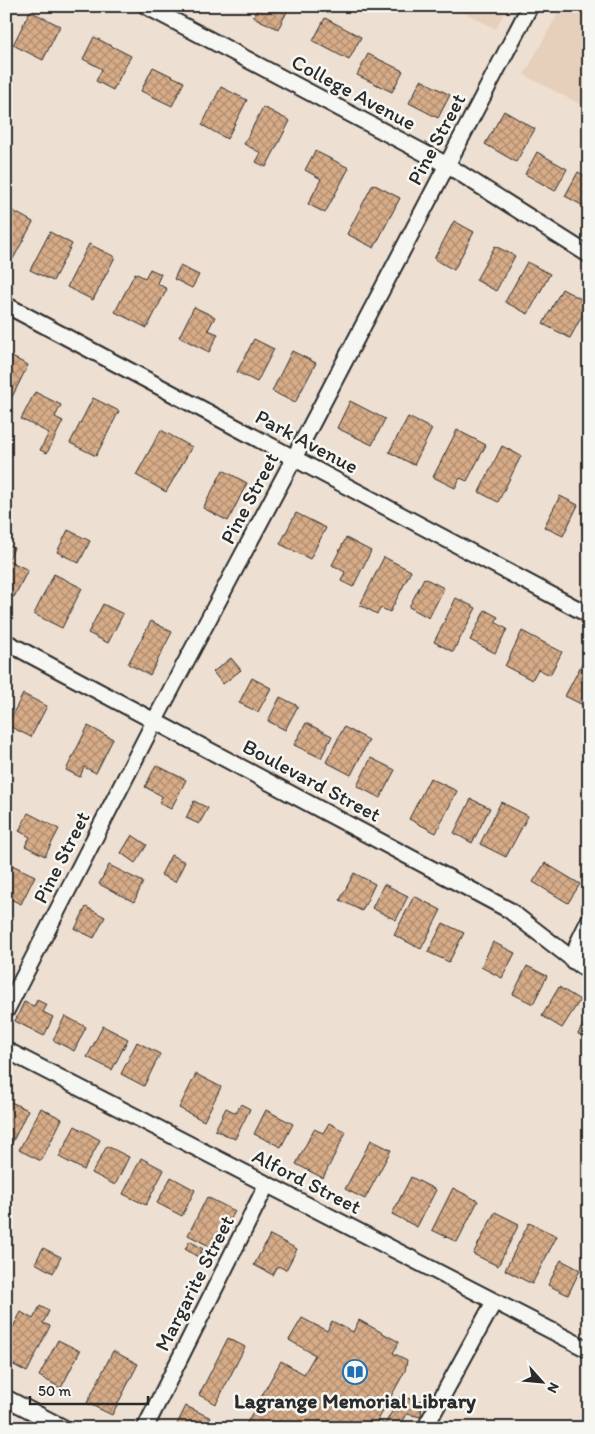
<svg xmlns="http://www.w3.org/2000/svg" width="595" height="1434" font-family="Itim,sans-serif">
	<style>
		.built { fill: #e6d0bc }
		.building { fill: url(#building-cross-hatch); stroke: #2b2b2b }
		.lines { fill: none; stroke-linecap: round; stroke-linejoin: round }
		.street-casing { stroke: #2b2b2b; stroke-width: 19 }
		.street { stroke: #f6f6f2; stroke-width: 15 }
		.labels { text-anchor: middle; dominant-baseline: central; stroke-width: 5; stroke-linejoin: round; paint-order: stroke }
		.street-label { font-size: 21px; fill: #2b2b2b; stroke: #f6f6f2 }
		.poi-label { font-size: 21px; font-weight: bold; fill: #2b2b2b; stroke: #f6f6f2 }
	</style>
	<defs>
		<pattern id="building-cross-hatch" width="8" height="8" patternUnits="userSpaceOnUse" patternTransform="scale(1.25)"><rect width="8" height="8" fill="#d7ac88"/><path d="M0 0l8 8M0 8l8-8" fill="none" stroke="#af8c6f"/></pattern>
	</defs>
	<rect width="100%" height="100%" fill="#ede0d2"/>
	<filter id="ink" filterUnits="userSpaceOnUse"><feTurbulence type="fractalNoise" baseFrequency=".02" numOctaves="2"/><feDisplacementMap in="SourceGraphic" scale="10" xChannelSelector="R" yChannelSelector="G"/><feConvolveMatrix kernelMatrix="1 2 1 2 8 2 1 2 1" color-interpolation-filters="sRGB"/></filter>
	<g filter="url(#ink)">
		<!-- built -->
		<path class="built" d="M 452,6 L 508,6 L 496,29 Z
			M 562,6 L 589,6 L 589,109 L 524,75 Z"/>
		<!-- building -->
		<path class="building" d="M 259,6 L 290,6 L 278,29 L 253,17 Z
			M 30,11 L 60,26 L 43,60 L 13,45 Z
			M 325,18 L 361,37 L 349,60 L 313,41 Z
			M 94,37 L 131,56 L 113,90 L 96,81 L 102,69 L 83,59 Z
			M 368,54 L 403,71 L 392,92 L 357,75 Z
			M 153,67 L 184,82 L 172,106 L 141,91 Z
			M 421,80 L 450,95 L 438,118 L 409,103 Z
			M 221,87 L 247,100 L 227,139 L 202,125 Z
			M 263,107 L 290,121 L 266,167 L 256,162 L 261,153 L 244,144 Z
			M 504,111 L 535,129 L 516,162 L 485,144 Z
			M 315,151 L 349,168 L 325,213 L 308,204 L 321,179 L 305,170 Z
			M 537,152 L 567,169 L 555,191 L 525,174 Z
			M 578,172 L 589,178 L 589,209 L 565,196 Z
			M 373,184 L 400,198 L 374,248 L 347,234 Z
			M 6,207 L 33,222 L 13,259 L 6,255 Z
			M 454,221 L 474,232 L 454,270 L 434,259 Z
			M 50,232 L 72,244 L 53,281 L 30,270 Z
			M 89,244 L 115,257 L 93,300 L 67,287 Z
			M 495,246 L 515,256 L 496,291 L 476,280 Z
			M 527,262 L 550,274 L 528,314 L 505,302 Z
			M 180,266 L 199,275 L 192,288 L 174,279 Z
			M 150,269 L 161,274 L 157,283 L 167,289 L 147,328 L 115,312 L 135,273 L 145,278 Z
			M 562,289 L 589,303 L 570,338 L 543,324 Z
			M 194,307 L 215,317 L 208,330 L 218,334 L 209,352 L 179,337 Z
			M 254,339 L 274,349 L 257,382 L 237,372 Z
			M 292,351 L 316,363 L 295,403 L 272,391 Z
			M 6,354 L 28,365 L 11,399 L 6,397 Z
			M 35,392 L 61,405 L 55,417 L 63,421 L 47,453 L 40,450 L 49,433 L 21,419 Z
			M 93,398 L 119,411 L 96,456 L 70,443 Z
			M 350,401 L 385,419 L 372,445 L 337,428 Z
			M 408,417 L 432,429 L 414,465 L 389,452 Z
			M 161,430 L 192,447 L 166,492 L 136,475 Z
			M 457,430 L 486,445 L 467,481 L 460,478 L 455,488 L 433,477 Z
			M 502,446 L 521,456 L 498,502 L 479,492 Z
			M 223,470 L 247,483 L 228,521 L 203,508 Z
			M 560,496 L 578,505 L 563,536 L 544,527 Z
			M 296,513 L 326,528 L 310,559 L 280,544 Z
			M 68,530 L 90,541 L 79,563 L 57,552 Z
			M 346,538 L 371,551 L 353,587 L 341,581 L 345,572 L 332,565 Z
			M 6,544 L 14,548 L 8,560 L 28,570 L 14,597 L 6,593 Z
			M 384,557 L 411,571 L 390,612 L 381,608 L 377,614 L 360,605 Z
			M 54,574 L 82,588 L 62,628 L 34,614 Z
			M 424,578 L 444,588 L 429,618 L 409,607 Z
			M 456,598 L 476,608 L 453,652 L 434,642 Z
			M 103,604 L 123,614 L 108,643 L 88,633 Z
			M 485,610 L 498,617 L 495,622 L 507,629 L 495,653 L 470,640 Z
			M 151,621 L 172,632 L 150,675 L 128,664 Z
			M 522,631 L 562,652 L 550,675 L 538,669 L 532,680 L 505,666 Z
			M 231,658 L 241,670 L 223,684 L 213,672 Z
			M 585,658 L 589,660 L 589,708 L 565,696 Z
			M 252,678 L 271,688 L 258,712 L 239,703 Z
			M 23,694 L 47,706 L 31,737 L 7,725 Z
			M 280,697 L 298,706 L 285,730 L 268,721 Z
			M 306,723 L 332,736 L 321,758 L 294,745 Z
			M 88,726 L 113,739 L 96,773 L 84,767 L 80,777 L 66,770 Z
			M 344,727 L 369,740 L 351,775 L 326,762 Z
			M 371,758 L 395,770 L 380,798 L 357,786 Z
			M 156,765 L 186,780 L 171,809 L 159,803 L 162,796 L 145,787 Z
			M 430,778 L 457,791 L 436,833 L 409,819 Z
			M 471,799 L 490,808 L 472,843 L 454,833 Z
			M 194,801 L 208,808 L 199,824 L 186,818 Z
			M 501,802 L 528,816 L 506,857 L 480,844 Z
			M 28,813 L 59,829 L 45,856 L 25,846 L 30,837 L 19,831 Z
			M 132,835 L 147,845 L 135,863 L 121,853 Z
			M 171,855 L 185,862 L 175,882 L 161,875 Z
			M 545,863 L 580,884 L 568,903 L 533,882 Z
			M 12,865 L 35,876 L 21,904 L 6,897 L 6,877 Z
			M 109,865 L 143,882 L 134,902 L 99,884 Z
			M 354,873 L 375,884 L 362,911 L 340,900 Z
			M 384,884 L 408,896 L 396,920 L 372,908 Z
			M 414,896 L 441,910 L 421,949 L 394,935 Z
			M 86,907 L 105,917 L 94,938 L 75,929 Z
			M 443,923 L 464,933 L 449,962 L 428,952 Z
			M 493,942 L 515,953 L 502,978 L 481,967 Z
			M 527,966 L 547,976 L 533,1004 L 513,994 Z
			M 559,987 L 580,1000 L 562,1028 L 542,1016 Z
			M 37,1000 L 47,1005 L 43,1012 L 53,1017 L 44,1036 L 15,1021 L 24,1002 L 34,1006 Z
			M 589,1013 L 589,1040 L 578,1034 Z
			M 65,1016 L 86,1027 L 74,1051 L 53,1040 Z
			M 103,1026 L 128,1039 L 112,1070 L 87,1057 Z
			M 137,1042 L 160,1054 L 144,1086 L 121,1074 Z
			M 196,1074 L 221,1087 L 204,1121 L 179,1108 Z
			M 11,1102 L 28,1110 L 11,1145 L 6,1142 L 6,1111 Z
			M 241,1104 L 250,1109 L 235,1139 L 215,1130 L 226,1108 L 236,1113 Z
			M 41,1108 L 62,1119 L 41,1161 L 19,1150 Z
			M 266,1110 L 293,1124 L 281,1147 L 254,1134 Z
			M 329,1123 L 346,1132 L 323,1178 L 296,1164 L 314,1129 L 323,1133 Z
			M 75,1126 L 100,1140 L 84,1170 L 59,1157 Z
			M 371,1140 L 391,1150 L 365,1199 L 345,1189 Z
			M 107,1146 L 129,1157 L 115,1185 L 92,1173 Z
			M 141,1158 L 164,1170 L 146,1205 L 123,1194 Z
			M 171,1177 L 195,1190 L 182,1216 L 157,1203 Z
			M 411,1177 L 436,1190 L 417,1227 L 392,1214 Z
			M 453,1188 L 478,1201 L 457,1242 L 432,1230 Z
			M 207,1197 L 235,1211 L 215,1249 L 188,1235 Z
			M 495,1212 L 519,1224 L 498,1266 L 473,1254 Z
			M 529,1223 L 557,1236 L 532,1284 L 505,1270 Z
			M 270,1235 L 297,1249 L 286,1270 L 278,1266 L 273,1275 L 254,1265 Z
			M 190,1241 L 203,1249 L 198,1257 L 185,1249 Z
			M 43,1248 L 61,1257 L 53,1273 L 35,1263 Z
			M 561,1260 L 580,1270 L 568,1295 L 548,1285 Z
			M 589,1290 L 589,1306 L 582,1303 Z
			M 40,1306 L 49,1311 L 43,1323 L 50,1326 L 27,1372 L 6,1361 L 6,1340 L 21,1312 L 33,1319 Z
			M 302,1318 L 327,1331 L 332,1321 L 353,1332 L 359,1320 L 399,1342 L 393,1353 L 407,1360 L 405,1371 L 378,1420 L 385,1424 L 400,1397 L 422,1401 L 421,1417 L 407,1414 L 399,1428 L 244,1428 L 281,1361 L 304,1374 L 315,1355 L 289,1340 Z
			M 228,1338 L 245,1347 L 216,1404 L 199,1395 Z
			M 58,1340 L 80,1351 L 61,1388 L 39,1376 Z
			M 113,1351 L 138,1364 L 112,1415 L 87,1403 Z
			M 186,1406 L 211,1418 L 206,1428 L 175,1428 Z"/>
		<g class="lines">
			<defs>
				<path id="street" d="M 146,6 L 447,165 L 589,255
					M 6,305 L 589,615
					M 6,642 L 509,910 L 589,972
					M 573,961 L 578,943 L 589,920
					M 6,1011 L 155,720 L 294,458 L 530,6
					M 6,1050 L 589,1350
					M 6,1398 L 64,1428
					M 145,1428 L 267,1184
					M 425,1428 L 494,1302"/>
			</defs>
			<!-- street casing -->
			<use href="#street" class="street-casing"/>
			<!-- street -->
			<use href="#street" class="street"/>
		</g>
	</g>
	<!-- icons -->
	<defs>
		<symbol id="library-ring" viewBox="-11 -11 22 22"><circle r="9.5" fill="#f6f6f2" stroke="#1f6fb2" stroke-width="1.5"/><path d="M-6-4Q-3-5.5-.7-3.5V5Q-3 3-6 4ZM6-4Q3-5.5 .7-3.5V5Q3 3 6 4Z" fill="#1f6fb2"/></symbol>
	</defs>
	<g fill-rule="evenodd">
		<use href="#library-ring" x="341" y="1358" width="28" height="28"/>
	</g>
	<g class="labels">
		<!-- street labels -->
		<g class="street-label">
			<text transform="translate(354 92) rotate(28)">College Avenue</text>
			<text transform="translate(436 139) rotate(-62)">Pine Street</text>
			<text transform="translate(307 441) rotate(28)">Park Avenue</text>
			<text transform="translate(249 498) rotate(-62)">Pine Street</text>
			<text transform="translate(312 780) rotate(28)">Boulevard Street</text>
			<text transform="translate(61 857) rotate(-63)">Pine Street</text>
			<text transform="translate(307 1181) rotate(27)">Alford Street</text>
			<text transform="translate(194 1283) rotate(-63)">Margarite Street</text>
		</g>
		<!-- poi labels -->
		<g class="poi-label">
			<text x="355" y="1400">Lagrange Memorial Library</text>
		</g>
	</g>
	<!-- margin -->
	<rect width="595" height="1434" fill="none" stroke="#f6f6f2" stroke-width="25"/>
	<rect x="12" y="12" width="570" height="1409" fill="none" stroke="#2b2b2b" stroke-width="2" filter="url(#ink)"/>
	<!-- north arrow -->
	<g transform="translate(542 1382) rotate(117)" stroke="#f6f6f2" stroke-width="4" paint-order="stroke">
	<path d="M0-4L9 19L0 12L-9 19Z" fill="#2b2b2b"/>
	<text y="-8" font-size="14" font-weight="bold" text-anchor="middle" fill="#2b2b2b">N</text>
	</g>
	<!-- scale -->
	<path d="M30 1396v8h118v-8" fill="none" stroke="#2b2b2b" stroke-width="2.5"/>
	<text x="38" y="1396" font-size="15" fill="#2b2b2b" stroke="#f6f6f2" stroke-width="4" paint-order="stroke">50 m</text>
</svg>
